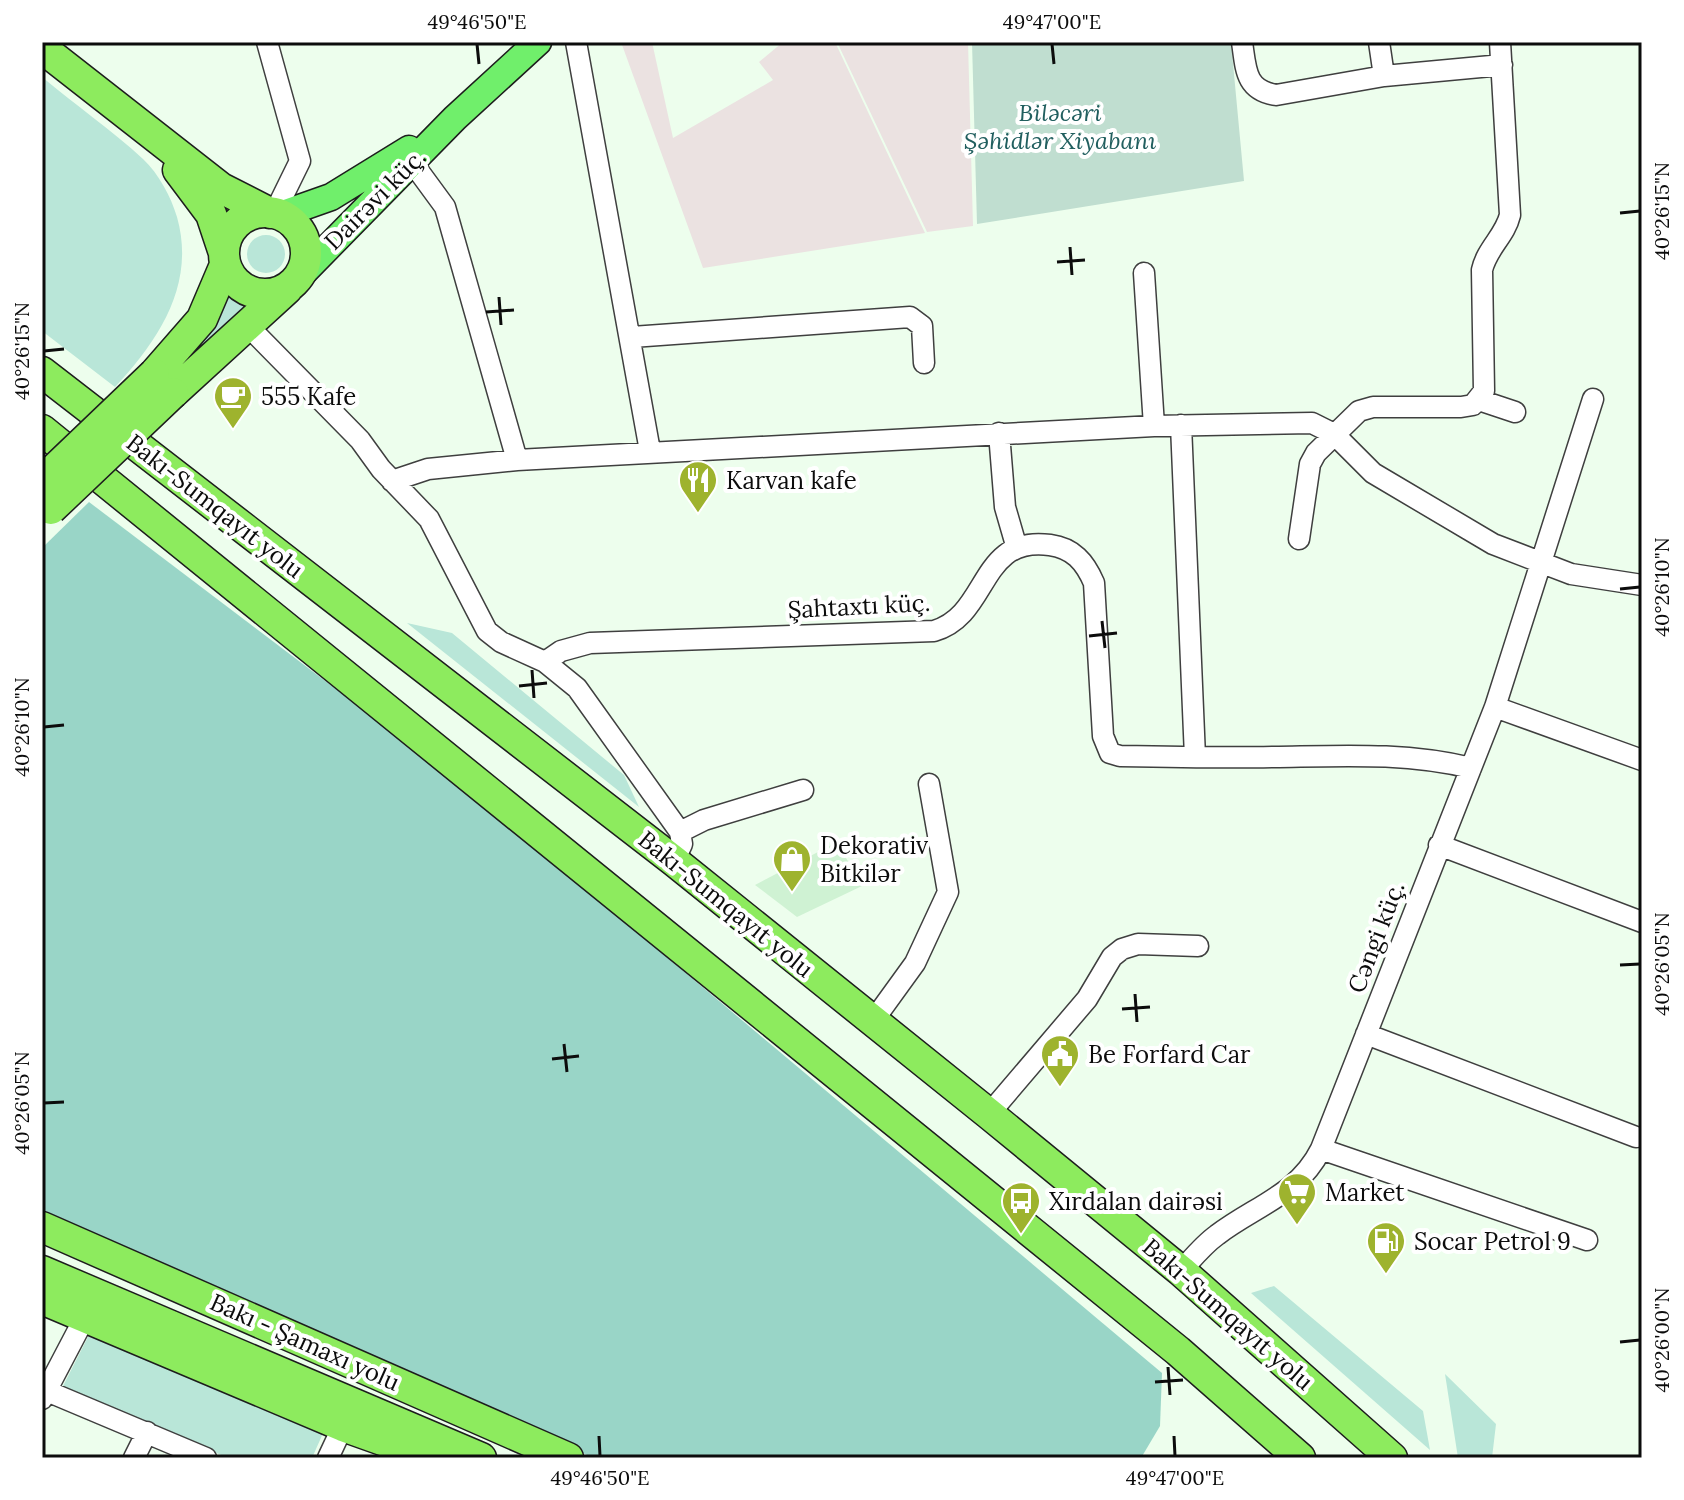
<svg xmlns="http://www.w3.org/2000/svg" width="1684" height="1500" font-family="Lora,serif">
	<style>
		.industrial { fill: #ebe2e1 }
		.farmland { fill: #cff2d3 }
		.green { fill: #b9e6d8 }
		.forest { fill: #99d5c7 }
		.cemetery { fill: #c0ded0 }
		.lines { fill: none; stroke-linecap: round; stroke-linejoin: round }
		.minor-casing { stroke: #3f3f3f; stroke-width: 23 }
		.major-casing { stroke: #1d1d1d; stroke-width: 29 }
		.highway-casing { stroke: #1d1d1d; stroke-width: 33 }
		.minor { stroke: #fff; stroke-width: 20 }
		.major { stroke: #70ef6b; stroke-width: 26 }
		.highway { stroke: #8deb5e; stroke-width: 30 }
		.highway-bridge-casing { stroke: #1d1d1d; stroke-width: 33; stroke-linecap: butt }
		.highway-bridge { stroke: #8deb5e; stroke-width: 30 }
		.ticks { fill: none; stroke: #0c0c0c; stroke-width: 3 }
		.labels { text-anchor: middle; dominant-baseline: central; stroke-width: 8; stroke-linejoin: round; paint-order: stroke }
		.park-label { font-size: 24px; font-style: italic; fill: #215f5f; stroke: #fff }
		.street-label { font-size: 24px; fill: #0c0c0c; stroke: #fff }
		.poi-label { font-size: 24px; fill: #0c0c0c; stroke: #fff; text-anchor: start }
		.neatline { fill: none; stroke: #0c0c0c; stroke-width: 3 }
		.ticks-label { font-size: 20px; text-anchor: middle; fill: #0c0c0c }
	</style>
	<rect width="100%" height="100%" fill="#edfeed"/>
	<!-- industrial -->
	<path class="industrial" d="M 621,42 L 652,42 L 673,138 L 773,80 L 759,62 L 783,42 L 835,42 L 925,233 L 703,268 Z
		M 837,42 L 968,42 L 973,226 L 927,232 Z"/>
	<!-- farmland -->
	<path class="farmland" d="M 837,842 L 862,886 L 797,917 L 755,885 Z"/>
	<!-- green -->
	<path class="green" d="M 42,77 C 75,105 112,130 143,159 C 159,174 171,197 177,217 C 196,284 159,340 115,387 L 42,331 Z
		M247 254a19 19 0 1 1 38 0a19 19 0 1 1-38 0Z
		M 227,283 L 247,304 L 185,362 L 204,337 Z
		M 407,623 L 452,633 L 624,775 L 639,807 Z
		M 1274,1286 L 1423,1411 L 1430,1450 L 1251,1293 Z
		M 89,1335 L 324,1431 L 312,1458 L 228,1458 L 63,1386 Z
		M 1445,1374 L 1496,1424 L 1492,1458 L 1458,1458 Z"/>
	<!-- forest -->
	<path class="forest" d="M 89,502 L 456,780 L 1162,1373 L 1160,1426 L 1141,1458 L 594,1458 L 42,1216 L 42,548 Z"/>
	<!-- cemetery -->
	<path class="cemetery" d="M 972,42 L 1231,42 L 1244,181 L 977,224 Z"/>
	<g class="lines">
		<defs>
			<path id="minor" d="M 267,42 L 300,161 L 274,214
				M 576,42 L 650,451
				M 1242,42 C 1246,69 1245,90 1276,95 L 1384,76 L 1502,65
				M 1379,42 L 1384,76
				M 412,162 L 445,207 L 517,460 L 1154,426 L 1312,423 L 1334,434 L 1373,473 L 1493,544 L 1571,574 L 1642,585
				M 1144,273 L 1154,426
				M 247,325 L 360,440 L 381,469 L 429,519 L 487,631 L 501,642 L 545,662 L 561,651 L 590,643 L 934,631 C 990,615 978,535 1050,545 C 1073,548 1085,562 1094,583 L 1103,736 L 1110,753 L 1120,756 C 1171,757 1223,758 1274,757 C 1341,756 1405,752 1471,768
				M 632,337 L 910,317 L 922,326 L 924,363
				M 1479,400 L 1515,412
				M 1181,425 L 1195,757
				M 999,433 L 1005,507 L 1016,545
				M 392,481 L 428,469 L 517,460
				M 1299,539 L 1310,464 L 1316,453 L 1359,411 L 1373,407 L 1461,407 L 1473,405 L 1484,391 L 1482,270 C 1487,248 1505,236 1510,215 L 1500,42
				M 545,662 L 577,688 L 680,832 L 682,844 L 674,861
				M 1495,707 L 1642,760
				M 680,832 L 704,820 L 803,790
				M 1439,845 L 1642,922
				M 873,1021 L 915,963 L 948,892 L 929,784
				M 1366,1034 L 1636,1137
				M 989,1114 L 1087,999 L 1112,957 L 1122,949 L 1138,944 L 1198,946
				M 1321,1149 L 1587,1240
				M 1181,1271 C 1192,1259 1203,1245 1217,1235 C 1255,1206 1298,1195 1321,1149 L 1495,707 L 1593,399
				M 42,1389 L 206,1458
				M 42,1399 L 85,1317
				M 134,1458 L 147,1432
				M 328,1458 L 343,1426"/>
			<path id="major" d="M 280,215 L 331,197 L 409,149
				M 296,280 L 455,118 L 538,42"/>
			<path id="highway" d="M 42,48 L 221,188 L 270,213
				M 178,170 L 211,214 L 223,250
				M224 253a41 41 0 1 1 82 0a41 41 0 1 1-82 0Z
				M 42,372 L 674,861 L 989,1114 L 1181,1271 L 1392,1458
				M 154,374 L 202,319 L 225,265
				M 173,393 L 287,289
				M 42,430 L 1178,1351 L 1300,1458
				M 42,1227 L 568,1458
				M 42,1271 L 481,1458
				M 42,1299 L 343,1426 L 433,1458"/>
		</defs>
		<!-- minor casing -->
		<use href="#minor" class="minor-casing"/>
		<!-- major casing -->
		<use href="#major" class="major-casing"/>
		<!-- highway casing -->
		<use href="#highway" class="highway-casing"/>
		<!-- minor -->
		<use href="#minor" class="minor"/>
		<!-- major -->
		<use href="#major" class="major"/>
		<!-- highway -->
		<use href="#highway" class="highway"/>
		<defs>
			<path id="highway-bridge" d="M 42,481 L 154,374
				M 51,509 L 173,393"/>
		</defs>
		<!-- highway-bridge casing -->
		<use href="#highway-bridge" class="highway-bridge-casing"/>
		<!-- highway-bridge -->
		<use href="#highway-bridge" class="highway-bridge"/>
	</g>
	<!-- ticks -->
	<path class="ticks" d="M 477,44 L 479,64M 1052,44 L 1054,64M 1620,213 L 1640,211M 1070,247 L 1072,275M 1057,262 L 1085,260M 499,297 L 501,325M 486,312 L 514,310M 44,351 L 64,349M 1620,589 L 1640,587M 1102,621 L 1105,648M 1089,636 L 1117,633M 532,670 L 534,698M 519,686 L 547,683M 44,727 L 64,725M 1620,965 L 1640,964M 1135,994 L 1137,1022M 1122,1009 L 1150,1007M 564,1044 L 567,1072M 552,1059 L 579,1056M 44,1103 L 64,1102M 1620,1342 L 1640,1340M 1168,1367 L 1170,1395M 1155,1382 L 1183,1380M 599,1436 L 600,1456M 1174,1436 L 1175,1456"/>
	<!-- icons -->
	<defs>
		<symbol id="cafe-pin" viewBox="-11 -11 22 30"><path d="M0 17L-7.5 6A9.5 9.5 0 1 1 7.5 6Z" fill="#9eb32e" stroke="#fff"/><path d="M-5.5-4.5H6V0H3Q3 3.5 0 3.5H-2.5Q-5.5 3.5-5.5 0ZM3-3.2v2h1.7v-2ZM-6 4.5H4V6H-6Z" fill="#fff"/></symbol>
		<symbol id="restaurant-pin" viewBox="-11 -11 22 30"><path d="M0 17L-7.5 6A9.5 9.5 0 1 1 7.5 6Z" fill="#9eb32e" stroke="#fff"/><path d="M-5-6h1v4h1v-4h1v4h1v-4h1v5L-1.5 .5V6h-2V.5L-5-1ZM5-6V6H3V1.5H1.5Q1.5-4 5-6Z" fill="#fff"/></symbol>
		<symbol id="shop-pin" viewBox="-11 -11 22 30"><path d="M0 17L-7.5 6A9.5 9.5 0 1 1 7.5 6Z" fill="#9eb32e" stroke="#fff"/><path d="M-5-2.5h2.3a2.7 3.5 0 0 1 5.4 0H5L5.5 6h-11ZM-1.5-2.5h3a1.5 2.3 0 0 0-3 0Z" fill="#fff"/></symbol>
		<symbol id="civic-pin" viewBox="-11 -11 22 30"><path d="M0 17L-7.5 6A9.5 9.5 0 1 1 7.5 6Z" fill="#9eb32e" stroke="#fff"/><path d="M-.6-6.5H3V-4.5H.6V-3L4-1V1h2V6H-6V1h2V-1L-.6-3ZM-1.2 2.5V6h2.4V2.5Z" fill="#fff"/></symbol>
		<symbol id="supermarket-pin" viewBox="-11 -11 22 30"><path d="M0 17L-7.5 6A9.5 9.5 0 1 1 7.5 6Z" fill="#9eb32e" stroke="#fff"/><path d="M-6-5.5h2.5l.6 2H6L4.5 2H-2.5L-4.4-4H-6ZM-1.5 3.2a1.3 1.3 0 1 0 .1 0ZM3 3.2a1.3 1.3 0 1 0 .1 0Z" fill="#fff"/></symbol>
		<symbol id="bus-pin" viewBox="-11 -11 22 30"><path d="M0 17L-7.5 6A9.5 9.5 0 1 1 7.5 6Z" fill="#9eb32e" stroke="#fff"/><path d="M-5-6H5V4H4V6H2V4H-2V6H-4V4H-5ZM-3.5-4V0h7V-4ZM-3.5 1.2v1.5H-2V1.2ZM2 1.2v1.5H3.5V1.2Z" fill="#fff"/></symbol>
		<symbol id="fuel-pin" viewBox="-11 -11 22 30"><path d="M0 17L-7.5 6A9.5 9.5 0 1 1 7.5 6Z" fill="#9eb32e" stroke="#fff"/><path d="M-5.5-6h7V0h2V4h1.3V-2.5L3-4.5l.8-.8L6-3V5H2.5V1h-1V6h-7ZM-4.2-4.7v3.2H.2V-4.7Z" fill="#fff"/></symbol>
	</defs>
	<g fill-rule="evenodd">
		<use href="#cafe-pin" x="211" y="374" width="44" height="60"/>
		<use href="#restaurant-pin" x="676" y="458" width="44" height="60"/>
		<use href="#shop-pin" x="770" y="837" width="44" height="60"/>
		<use href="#civic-pin" x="1038" y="1032" width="44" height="60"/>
		<use href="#supermarket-pin" x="1275" y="1170" width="44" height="60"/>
		<use href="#bus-pin" x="999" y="1179" width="44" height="60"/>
		<use href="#fuel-pin" x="1364" y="1219" width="44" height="60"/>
	</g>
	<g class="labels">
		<!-- park labels -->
		<g class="park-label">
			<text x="1060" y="112">Biləcəri<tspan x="1060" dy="28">Şəhidlər Xiyabanı</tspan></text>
		</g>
		<!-- street labels -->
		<g class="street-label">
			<text transform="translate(375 199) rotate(-45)">Dairəvi küç.</text>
			<text transform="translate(215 506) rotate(38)">Bakı-Sumqayıt yolu</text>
			<text transform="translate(859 606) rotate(-3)">Şahtaxtı küç.</text>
			<text transform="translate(726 904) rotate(39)">Bakı-Sumqayıt yolu</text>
			<text transform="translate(1376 937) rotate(-69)">Cəngi küç.</text>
			<text transform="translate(1228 1314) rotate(41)">Bakı-Sumqayıt yolu</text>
			<text transform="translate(305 1342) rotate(24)">Bakı - Şamaxı yolu</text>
		</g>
		<!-- poi labels -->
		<g class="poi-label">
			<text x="261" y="396">555 Kafe</text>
			<text x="726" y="480">Karvan kafe</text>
			<text x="820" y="845">Dekorativ<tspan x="820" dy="28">Bitkilər</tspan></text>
			<text x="1088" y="1054">Be Forfard Car</text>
			<text x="1325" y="1192">Market</text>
			<text x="1049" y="1201">Xırdalan dairəsi</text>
			<text x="1414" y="1241">Socar Petrol 9</text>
		</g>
	</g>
	<!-- border -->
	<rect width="1684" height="1500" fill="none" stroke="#ffffff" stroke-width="88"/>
	<rect x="44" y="44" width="1596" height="1412" class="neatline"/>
	<g class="ticks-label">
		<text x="477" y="29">49°46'50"E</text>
		<text x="1052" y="29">49°47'00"E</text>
		<text transform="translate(1662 211) rotate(-90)" y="7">40°26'15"N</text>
		<text transform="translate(22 351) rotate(-90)" y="7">40°26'15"N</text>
		<text transform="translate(1662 587) rotate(-90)" y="7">40°26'10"N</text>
		<text transform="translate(22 727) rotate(-90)" y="7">40°26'10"N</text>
		<text transform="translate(1662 964) rotate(-90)" y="7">40°26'05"N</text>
		<text transform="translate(22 1103) rotate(-90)" y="7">40°26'05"N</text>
		<text transform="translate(1662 1340) rotate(-90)" y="7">40°26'00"N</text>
		<text x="600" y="1485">49°46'50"E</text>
		<text x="1175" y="1485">49°47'00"E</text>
	</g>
</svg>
